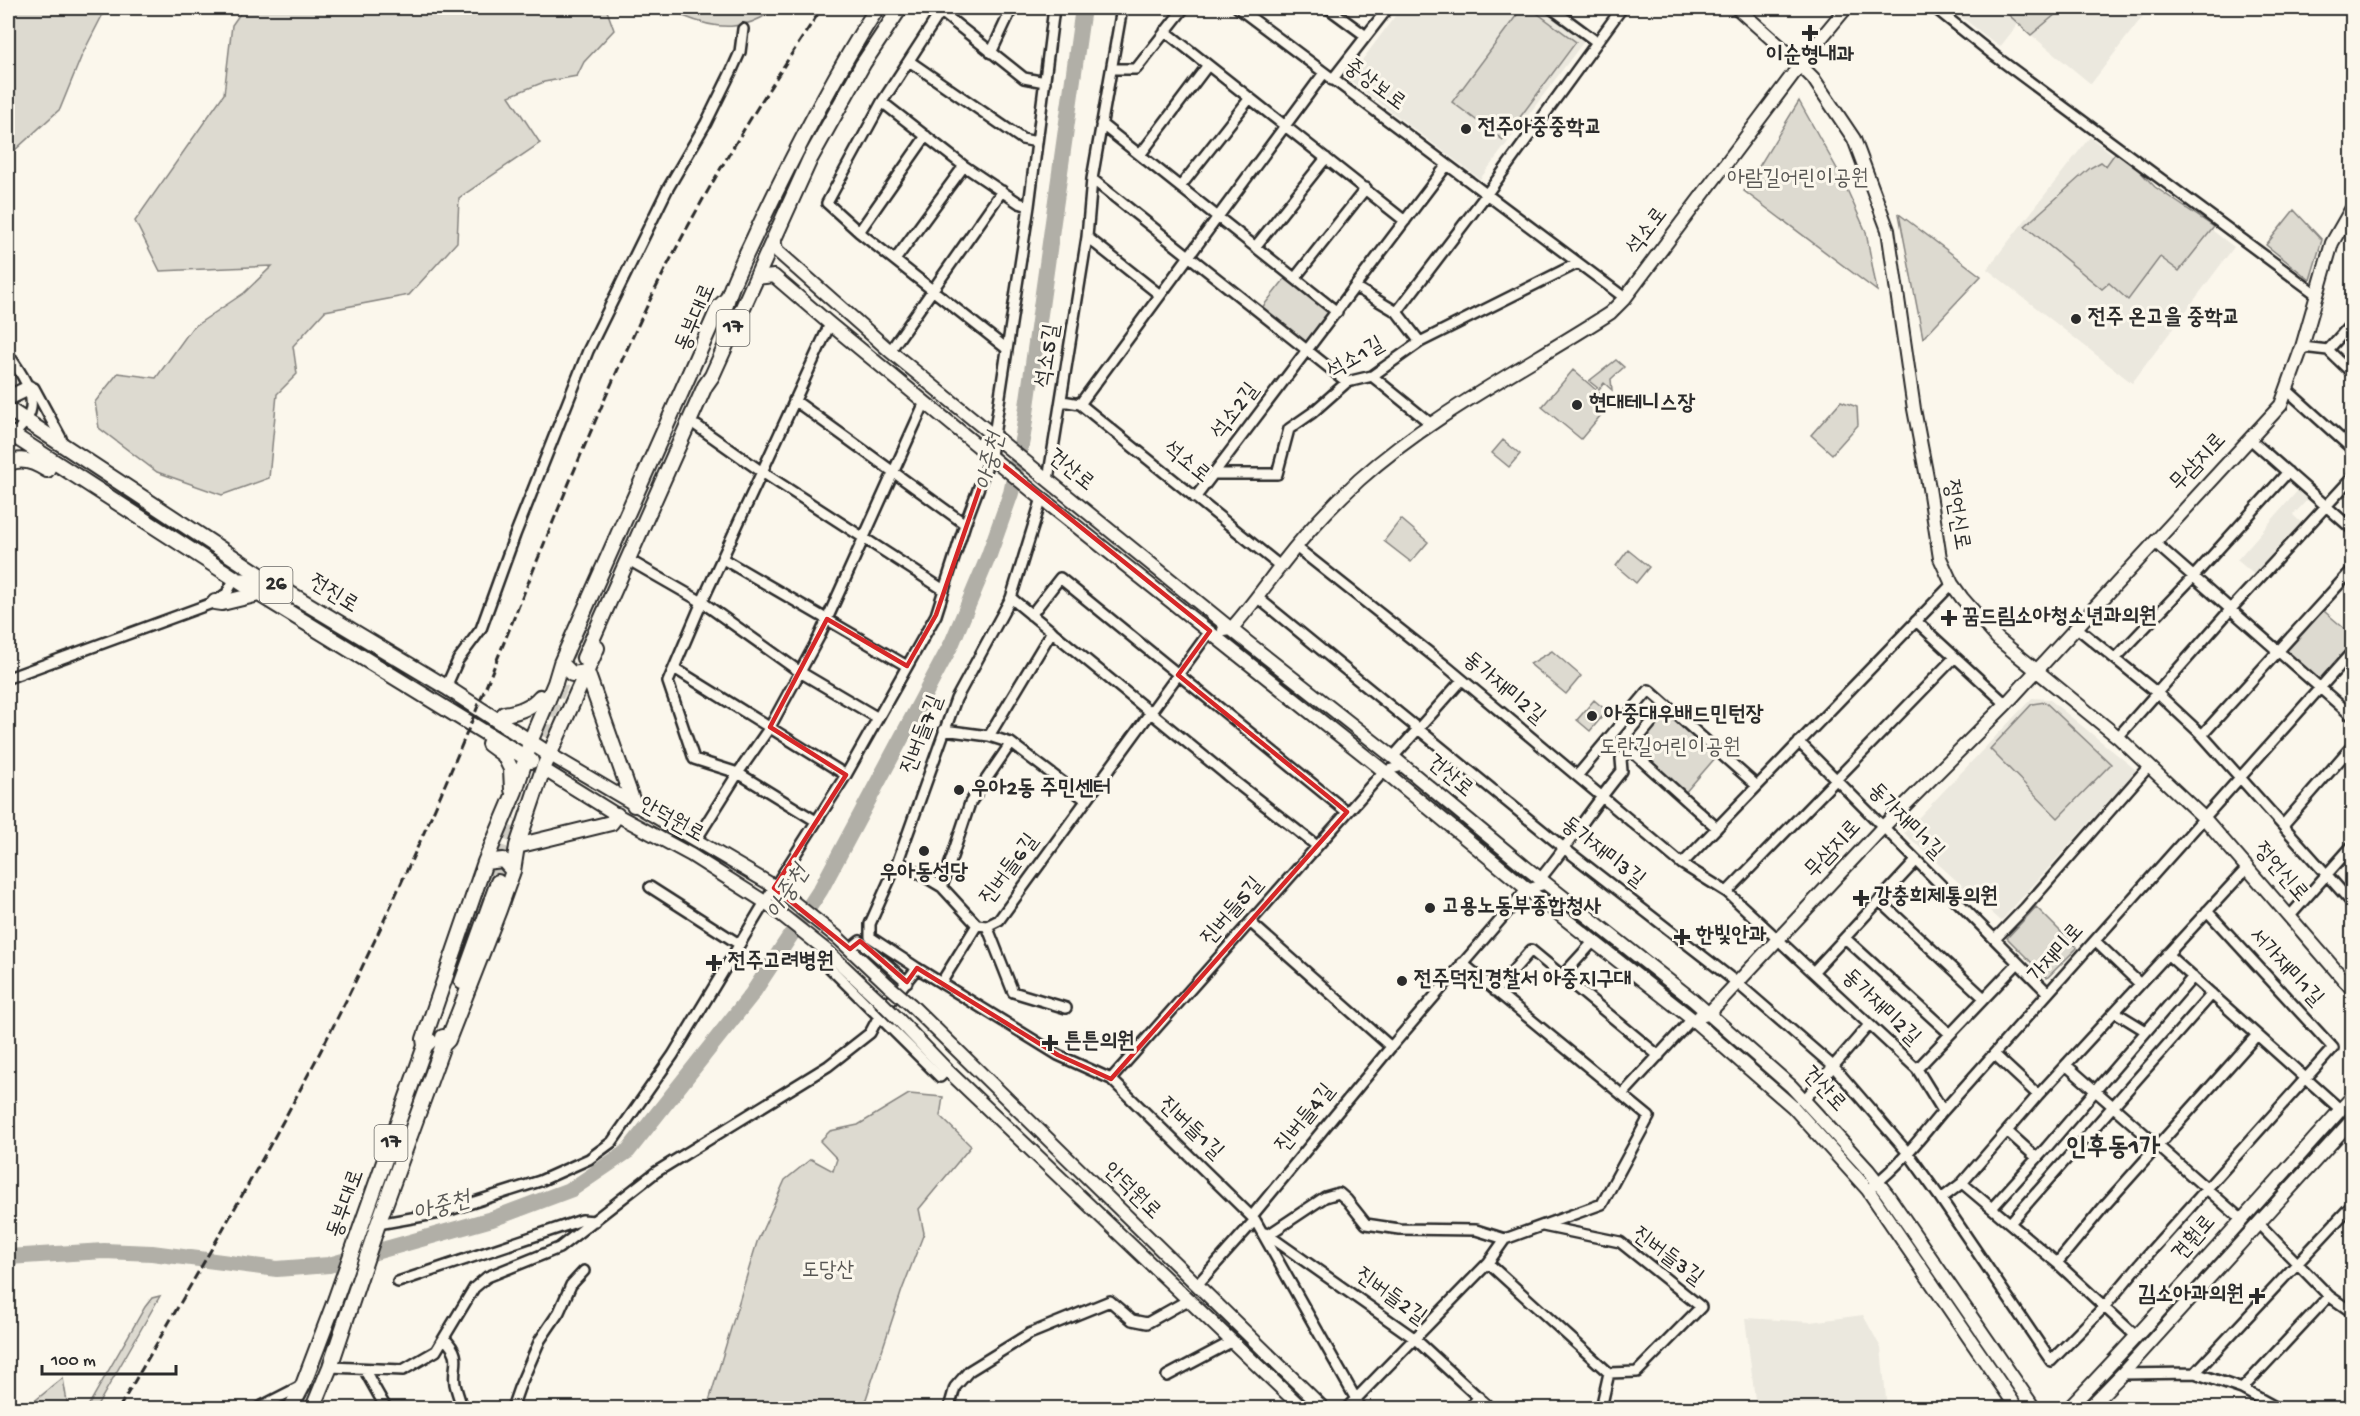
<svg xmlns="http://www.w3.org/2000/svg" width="2360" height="1416" font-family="'Gochi Hand','Poor Story',sans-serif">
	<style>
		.built { fill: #ebe8de }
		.green { fill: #dddad0; stroke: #84827e; stroke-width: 1.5 }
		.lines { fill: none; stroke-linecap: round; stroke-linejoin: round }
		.river { stroke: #b1afa7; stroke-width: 16 }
		.primary-tunnel { stroke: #d1cec5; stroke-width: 14; stroke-dasharray: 14 7; stroke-linecap: butt }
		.street-casing { stroke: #2b2b2b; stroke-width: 14 }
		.secondary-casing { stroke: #2b2b2b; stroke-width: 16 }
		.primary-casing { stroke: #2b2b2b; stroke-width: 18 }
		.street { stroke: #fbf7ec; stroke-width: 9 }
		.secondary { stroke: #fbf7ec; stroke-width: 12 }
		.primary { stroke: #fbf7ec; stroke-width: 14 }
		.rail { stroke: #2b2b2b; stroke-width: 3; stroke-dasharray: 9 4.5; stroke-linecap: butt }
		.secondary-bridge-casing { stroke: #2b2b2b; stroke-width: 16; stroke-linecap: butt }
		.secondary-bridge { stroke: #fbf7ec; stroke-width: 12 }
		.marked { fill: none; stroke: #d62828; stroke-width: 4.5; stroke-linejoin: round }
		.poi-dot { fill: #2b2b2b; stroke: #fbf7ec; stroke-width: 2 }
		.labels { text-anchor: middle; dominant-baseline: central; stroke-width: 6; stroke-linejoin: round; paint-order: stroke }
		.shield { fill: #fbf7ec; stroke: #696865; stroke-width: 1.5 }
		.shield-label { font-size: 21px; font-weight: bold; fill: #2b2b2b }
		.poi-label { font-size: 22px; font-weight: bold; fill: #2b2b2b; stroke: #fbf7ec; text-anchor: start }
		.street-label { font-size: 22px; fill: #2b2b2b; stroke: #fbf7ec }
		.park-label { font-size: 22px; fill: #585754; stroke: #fbf7ec }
		.water-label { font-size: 24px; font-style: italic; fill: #5a5956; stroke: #fbf7ec }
		.quarter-label { font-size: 26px; font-weight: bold; fill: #2b2b2b; stroke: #fbf7ec }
	</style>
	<rect width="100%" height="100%" fill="#fbf7ec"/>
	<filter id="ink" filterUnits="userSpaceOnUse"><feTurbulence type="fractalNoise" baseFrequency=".0167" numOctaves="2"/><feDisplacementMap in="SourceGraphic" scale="12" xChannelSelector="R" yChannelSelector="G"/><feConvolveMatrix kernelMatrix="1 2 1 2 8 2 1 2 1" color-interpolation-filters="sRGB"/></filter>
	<g filter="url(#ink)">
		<!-- built -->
		<path class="built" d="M 1401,8 L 1542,8 L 1585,40 L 1480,179 L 1348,79 Z
			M 1950,8 L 2149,8 L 2091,84 L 2018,24 L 2000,47 Z
			M 2090,137 L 2234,247 L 2132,383 L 1987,269 Z
			M 2299,489 L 2309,498 L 2293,515 L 2305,526 L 2257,577 L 2237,560 Z
			M 2032,698 L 2049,699 L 2136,770 L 2001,921 L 1904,833 Z
			M 1863,1315 L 1881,1348 L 1887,1408 L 1756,1408 L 1745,1318 L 1810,1322 Z"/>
		<!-- green -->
		<path class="green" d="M 8,8 L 106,8 L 82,55 L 60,109 L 15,150 L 8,146 Z
			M 244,8 L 606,8 L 614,30 L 584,62 L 577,76 L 544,82 L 509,96 L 540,143 L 459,198 L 457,242 L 409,295 L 325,311 L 293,346 L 297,374 L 277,394 L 269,478 L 222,495 L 157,472 L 99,428 L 95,402 L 118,373 L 156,378 L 192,328 L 244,293 L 272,266 L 160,271 L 135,221 L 224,94 L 232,25 Z
			M 682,8 L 776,8 C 746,32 717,30 683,16 Z
			M 1522,8 L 1530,8 L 1576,42 L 1503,140 L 1452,102 Z
			M 2001,8 L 2063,8 L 2031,35 Z
			M 1799,101 L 1841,176 L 1866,232 L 1877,291 L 1744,191 Z
			M 2118,149 L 2155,187 L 2214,227 L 2179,271 L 2160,257 L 2128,300 L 2109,283 L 2102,289 L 2025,226 L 2090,168 L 2101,162 L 2106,166 Z
			M 2294,210 L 2322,240 L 2310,280 L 2266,245 Z
			M 1899,214 L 1981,276 L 1923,338 Z
			M 1287,276 L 1334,313 L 1306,347 L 1261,309 Z
			M 1616,360 L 1624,367 L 1611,379 L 1612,390 L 1604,383 L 1599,389 L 1589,381 Z
			M 1573,370 L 1611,403 L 1581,439 L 1542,407 Z
			M 1841,401 L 1857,407 L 1858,425 L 1832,454 L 1811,435 Z
			M 1503,440 L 1520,454 L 1509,467 L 1492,453 Z
			M 1401,519 L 1428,542 L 1411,562 L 1384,541 Z
			M 1628,550 L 1649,567 L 1636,583 L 1616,566 Z
			M 2318,606 L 2352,635 L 2352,652 L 2321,688 L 2278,649 Z
			M 1552,651 L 1581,676 L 1566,694 L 1530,664 Z
			M 1594,700 L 1607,711 L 1590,731 L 1577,720 Z
			M 2045,702 L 2111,764 L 2058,818 L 1990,749 L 2032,704 Z
			M 1664,711 L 1716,757 L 1684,794 L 1632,748 Z
			M 2036,907 L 2077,948 L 2047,978 L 2007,938 Z
			M 909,1094 L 943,1097 L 940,1116 L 971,1146 L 919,1209 L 924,1233 L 902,1290 L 863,1408 L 707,1408 L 757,1242 L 785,1180 L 811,1159 L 833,1171 L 837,1159 L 820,1141 L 830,1131 L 858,1125 Z
			M 160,1296 L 96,1408 L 87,1408 L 145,1307 L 152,1298 Z
			M 63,1378 L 68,1408 L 26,1408 Z"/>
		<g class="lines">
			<!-- river -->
			<path class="river" d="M 8,1257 L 104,1251 L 152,1253 L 277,1269 L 329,1265 L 492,1219 L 572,1189 L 628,1151 L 752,994 L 821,889 L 952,643 L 989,555 L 1011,493 L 1023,435 L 1083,8"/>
			<!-- primary-tunnel -->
			<path class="primary-tunnel" d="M 533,755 L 574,653
				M 489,878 L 510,817
				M 498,882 L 515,833"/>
			<defs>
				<path id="street" d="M 943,8 L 882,102 L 827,203 L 859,232 L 1007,349
					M 1238,8 L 1625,298
					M 1328,8 L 1366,36
					M 1551,8 L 1597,42
					M 1935,8 L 1995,56 L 2316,294
					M 940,11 L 1024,78 L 1045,82
					M 1165,31 L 1405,221
					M 991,53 L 1012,8
					M 909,61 L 1022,139 L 1037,142
					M 1113,69 L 1136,69 L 1184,8
					M 1332,80 L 1388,8
					M 882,102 L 964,166 L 1019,203 L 1029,206
					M 1101,124 L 1337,312
					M 1140,155 L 1208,65
					M 1092,179 L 1347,382
					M 1180,187 L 1250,98
					M 859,232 L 926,136
					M 1087,237 L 1160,295
					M 1255,247 L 1326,158
					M 895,260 L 964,166
					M 1295,278 L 1366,188
					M 1355,287 L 1397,312 L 1420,342
					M 1397,312 L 1486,195 L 1622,8
					M 2302,347 L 2328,350 L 2352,373
					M 2328,350 L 2352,323
					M 890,351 L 1002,191
					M 8,354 C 21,373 42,399 25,422 C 19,430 12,436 8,445
					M 1372,376 L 1430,423
					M 29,388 L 34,388 L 61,438 L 58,442
					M 2287,390 L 2352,449
					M 794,400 L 965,524
					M 1062,401 L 1080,404 L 1280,566
					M 1080,404 L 1324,73
					M 697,426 L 762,472 L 944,590
					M 2250,439 L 2352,529
					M 1213,474 L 1277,474 L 1289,429 L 1312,413 L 1347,382 L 1372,376 L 1420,342 L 1578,263
					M 1048,480 L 1087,237 L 1092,179 L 1122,8
					M 1042,498 L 1011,598 L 956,699 L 898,861 L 870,924 L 870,937 L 917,968 L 1058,1055 L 1111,1079 L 1255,1220 L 1361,1408
					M 1195,498 L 1447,165
					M 2154,542 L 2352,716
					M 1296,547 L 1446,666 L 1682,864 L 1727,892 L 1917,1069 L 1943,1111
					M 723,559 L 907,666
					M 634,563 L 702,602 L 800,672 L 878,718
					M 1011,598 L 1234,781 L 1317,846
					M 1258,598 L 1565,849 L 1736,982 L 1834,1067 L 1908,1153 L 1941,1199 L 2051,1361 L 2104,1307 L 2150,1252 L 2333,1048 L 2207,911
					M 1031,615 L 1060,578 L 1347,812
					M 1916,621 L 2006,704
					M 2076,627 L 2156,692 L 2202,735 L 2352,903
					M 2115,659 L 2194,576 L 2288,472
					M 674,668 L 846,775
					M 8,678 L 215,602 L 227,593 L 235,578 L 248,578 L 287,602 L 292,595
					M 446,687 L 458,660 L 481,629 L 515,535 L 588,351 L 667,190 L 706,123 L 732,70 L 740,52 L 743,29
					M 944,730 L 989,736 L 1011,743 L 1086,800
					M 2202,735 L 2352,570
					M 989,736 L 1052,631
					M 2118,737 L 2231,609 L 2352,478
					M 1799,742 L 2048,993
					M 1628,748 L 1717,828
					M 1393,757 L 1462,680
					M 1577,776 L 1649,690 L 1757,786
					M 816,821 L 738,773 L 694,759 L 668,682 L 702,602 L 830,324
					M 2283,825 L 2352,746
					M 696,840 L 738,773 L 770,727 L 819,637 L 925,402
					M 898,861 L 942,887 L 977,925
					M 1682,864 L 1952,584
					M 1540,879 C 1569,844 1593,806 1622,771 L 1621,759 L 1666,705
					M 650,887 L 739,944
					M 942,887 L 970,803 L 1011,743
					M 1727,892 L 1955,657
					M 1880,901 L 1984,998
					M 2289,917 L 2352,846
					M 1250,922 L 1391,1047
					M 987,926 L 1013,992 L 1066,1008
					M 1845,938 L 1950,1034
					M 1995,939 L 2025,908 L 2149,766
					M 2095,941 L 2140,984
					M 850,949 L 860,941 L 907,982
					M 2167,954 L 2341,1110
					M 832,956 L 829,967 L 940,1077 L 947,1070
					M 1814,971 L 1916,861
					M 1562,976 L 1594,941
					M 941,983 L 977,925 L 987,926 L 999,920 L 1210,631
					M 1495,991 L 1531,950 L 1659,1056
					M 2115,1012 L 2146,1031
					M 1994,1054 L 2038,1095
					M 2066,1065 L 2241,1219
					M 1917,1069 L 2018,963
					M 1111,1079 L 1384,771 L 1403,766
					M 1622,1095 L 1692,1019
					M 1804,1100 L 1869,1025
					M 2007,1131 L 2037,1158
					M 1962,1183 L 2057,1263 L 2137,1337
					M 1874,1185 C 1901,1164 1921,1137 1943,1111 L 2352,652
					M 1941,1199 L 1962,1183 L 2038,1095 L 2248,867
					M 1992,1208 L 2047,1147 L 2193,977
					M 1252,1216 L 1391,1047 L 1527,889 L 1546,884
					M 2010,1223 L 2212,994
					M 378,1224 L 440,1213 L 540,1181 L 589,1159 L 612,1142 L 673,1055 L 765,902 L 846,775 L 936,615 L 965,524 L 991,455 L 1029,206 L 1054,8
					M 2259,1224 L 2329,1296 L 2352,1312
					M 1265,1233 L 1414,1338 L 1490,1408
					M 1268,1235 L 1325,1197 L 1339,1193 L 1347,1200 L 1366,1224 L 1399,1229 L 1476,1230 L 1505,1239 L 1602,1204 L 1649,1117 L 1462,963
					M 1488,1263 L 1609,1373 L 1637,1372 L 1701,1307 L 1620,1242 L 1543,1226
					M 2057,1263 L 2105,1205 L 2257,1035
					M 398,1282 L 582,1220 L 595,1221
					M 1197,1285 L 1255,1220
					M 444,1338 C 464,1358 452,1364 455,1384 C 457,1393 460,1400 462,1408
					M 330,1367 L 403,1370 L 436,1351 L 474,1288 L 487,1277 L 559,1248 L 656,1172 L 828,1066 L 870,1033 L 879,1016 L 917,968
					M 364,1369 L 386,1408
					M 2195,1373 L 2352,1205
					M 2122,1374 L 2195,1373 L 2242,1389 L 2277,1408
					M 1167,1376 L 1233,1341
					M 2242,1389 L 2329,1296
					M 258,1408 L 303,1385
					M 512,1408 L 519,1388 L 540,1340 L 559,1312 L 571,1285 L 584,1271
					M 949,1408 L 955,1387 L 969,1371 L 1029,1334 L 1110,1301 L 1132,1320 L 1147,1323 L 1190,1299
					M 1347,1408 L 1488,1263 L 1505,1239
					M 1469,1408 L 1479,1397
					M 1601,1408 L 1609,1373"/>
				<path id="secondary" d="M 1737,8 L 1791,56 L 1813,78 L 1854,139 L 1888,230 L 1914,409 L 1929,488 L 1940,558 L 1952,584 L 1962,598 L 1998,639 L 2118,737 L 2204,818 L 2352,989
					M 774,239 L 776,250 L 890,351 L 1006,446 L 1247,642 L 1393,757 L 1524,866 L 1693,1000 L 1791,1086 L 1868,1170 L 1887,1194 L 2034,1408
					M 756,278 L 774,276 L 830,324 L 1036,494 L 1384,771 L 1527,889 L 1692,1019 L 1793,1107 L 1868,1190 L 2017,1408
					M 1224,630 L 1231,629 C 1250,608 1265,586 1282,564 C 1305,534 1331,506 1359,480 C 1435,412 1525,368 1610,313 L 1625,298 L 1812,49 L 1846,8
					M 549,754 L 772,885 L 837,937 L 889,986
					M 543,769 L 617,815 L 691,855 L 768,904 L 827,951 L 880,1001
					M 911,1005 L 1323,1408
					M 1700,1016 L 1708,1014 L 1883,827 L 2006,704 L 2281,405 L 2302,347 L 2332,243 L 2352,208
					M 898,1019 L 947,1070 L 1302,1408
					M 2069,1408 C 2166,1307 2258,1201 2352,1097
					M 2089,1408 L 2122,1374 L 2352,1120"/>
				<path id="primary" d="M 726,305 C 730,284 749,250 758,229 C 794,153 832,79 877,8
					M 8,398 L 29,388
					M 8,409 L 274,584 L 446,687 L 549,754
					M 8,432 L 259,594 L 531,761
					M 8,464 C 21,456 35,462 47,470 L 52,461
					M 215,602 L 222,603 L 259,594
					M 584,658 L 705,386 L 712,376 L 810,159 L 863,64 L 900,8
					M 561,663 L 572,674 L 587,672
					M 587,672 L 634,805
					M 499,721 L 504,714 C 518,712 531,708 540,697 L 548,700
					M 489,744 L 504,755 L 511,769 L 512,790
					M 517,846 L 611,823 L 617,815
					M 485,862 L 503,860 L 513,871
					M 462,982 L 498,882
					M 443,1045 L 448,1040 L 499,910 L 513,871 L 517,846 L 543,769 L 597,648
					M 425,1046 L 424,1039 L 485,862 L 515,791 L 526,758 L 530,742 L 555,683 L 561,663 L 719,307 L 727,299
					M 291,1408 L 303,1385 L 333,1306 L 425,1046 L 430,1041
					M 313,1408 L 330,1367 L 378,1224 L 443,1045 L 443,1037"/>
			</defs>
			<!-- street casing -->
			<use href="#street" class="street-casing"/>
			<!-- secondary casing -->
			<use href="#secondary" class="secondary-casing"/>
			<!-- primary casing -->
			<use href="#primary" class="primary-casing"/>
			<!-- street -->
			<use href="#street" class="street"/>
			<!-- secondary -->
			<use href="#secondary" class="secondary"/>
			<!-- primary -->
			<use href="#primary" class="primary"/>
			<!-- rail -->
			<path class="rail" d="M 119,1408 C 181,1302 244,1195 302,1086 C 346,1005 384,921 422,837 C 498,667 561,490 640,321 C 691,212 755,108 822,8"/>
			<defs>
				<path id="secondary-bridge" d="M 889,986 L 911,1005
					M 880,1001 L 898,1019"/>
			</defs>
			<!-- secondary-bridge casing -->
			<use href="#secondary-bridge" class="secondary-bridge-casing"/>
			<!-- secondary-bridge -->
			<use href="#secondary-bridge" class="secondary-bridge"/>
		</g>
	</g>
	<!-- marked area -->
	<path class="marked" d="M 991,455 L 1210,631 L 1178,675 L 1347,812 L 1111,1079 L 1058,1055 L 917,968 L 907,982 L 860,941 L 850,949 L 774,888 L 846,775 L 770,727 L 827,619 L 907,666 L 936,615 Z"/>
	<!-- markers -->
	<g class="poi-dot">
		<path d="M1807 24h6v6h6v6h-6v6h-6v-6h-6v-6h6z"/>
		<circle cx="1466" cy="129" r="6"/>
		<circle cx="2076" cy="319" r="6"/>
		<circle cx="1577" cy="405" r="6"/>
		<path d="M1946 609h6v6h6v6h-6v6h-6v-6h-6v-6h6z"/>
		<circle cx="1592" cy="716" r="6"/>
		<circle cx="959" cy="790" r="6"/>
		<circle cx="924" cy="851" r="6"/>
		<path d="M1858 889h6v6h6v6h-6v6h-6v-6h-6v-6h6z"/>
		<circle cx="1430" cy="908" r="6"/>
		<path d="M1679 928h6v6h6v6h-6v6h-6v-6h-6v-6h6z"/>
		<path d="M711 954h6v6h6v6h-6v6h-6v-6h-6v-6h6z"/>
		<circle cx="1402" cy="981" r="6"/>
		<path d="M1047 1034h6v6h6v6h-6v6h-6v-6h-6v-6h6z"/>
		<path d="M2254 1287h6v6h6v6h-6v6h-6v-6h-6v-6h6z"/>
	</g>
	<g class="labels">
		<!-- shield labels -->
		<g class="shield">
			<rect x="716.5" y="310" width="33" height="36" rx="4.5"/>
			<rect x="259.5" y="567" width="33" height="36" rx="4.5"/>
			<rect x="374.5" y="1125" width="33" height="36" rx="4.5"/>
		</g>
		<g class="shield-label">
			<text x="733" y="328">17</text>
			<text x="276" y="585">26</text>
			<text x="391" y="1143">17</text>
		</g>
		<!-- poi labels -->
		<g class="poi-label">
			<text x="1810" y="57" text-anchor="middle">이순형내과</text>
			<text x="1478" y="129">전주아중중학교</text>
			<text x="2088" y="319">전주 온고을 중학교</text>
			<text x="1589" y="405">현대테니스장</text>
			<text x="1962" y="618">꿈드림소아청소년과의원</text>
			<text x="1604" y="716">아중대우배드민턴장</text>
			<text x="971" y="790">우아2동 주민센터</text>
			<text x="924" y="874" text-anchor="middle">우아동성당</text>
			<text x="1874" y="898">강충희제통의원</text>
			<text x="1442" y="908">고용노동부종합청사</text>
			<text x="1696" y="937">한빛안과</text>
			<text x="728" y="963">전주고려병원</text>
			<text x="1414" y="981">전주덕진경찰서 아중지구대</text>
			<text x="1064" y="1043">튼튼의원</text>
			<text x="2244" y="1296" text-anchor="end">김소아과의원</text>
		</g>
		<!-- street labels -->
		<g class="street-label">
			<text transform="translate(1374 86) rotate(37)">중상보로</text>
			<text transform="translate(1648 232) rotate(-53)">석소로</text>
			<text transform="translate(697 318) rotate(-67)">동부대로</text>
			<text transform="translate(1049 356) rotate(-81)">석소5길</text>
			<text transform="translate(1356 359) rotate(-30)">석소1길</text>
			<text transform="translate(1236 412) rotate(-53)">석소2길</text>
			<text transform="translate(1186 463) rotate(39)">석소로</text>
			<text transform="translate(2199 463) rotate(-47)">무삼지로</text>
			<text transform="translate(1070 471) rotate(39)">건산로</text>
			<text transform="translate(1955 515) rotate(80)">정언신로</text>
			<text transform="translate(333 595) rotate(32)">전진로</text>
			<text transform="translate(1503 689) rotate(40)">동가재미2길</text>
			<text transform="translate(923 735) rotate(-69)">진버들7길</text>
			<text transform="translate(1449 777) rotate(40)">건산로</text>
			<text transform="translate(671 821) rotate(29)">안덕원로</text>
			<text transform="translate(1905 822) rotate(45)">동가재미1길</text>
			<text transform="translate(1834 850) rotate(-47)">무삼지로</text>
			<text transform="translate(1602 853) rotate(38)">동가재미3길</text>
			<text transform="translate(1010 870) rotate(-53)">진버들6길</text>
			<text transform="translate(2280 873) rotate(49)">정언신로</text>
			<text transform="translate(1233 912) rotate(-49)">진버들5길</text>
			<text transform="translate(2057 954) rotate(-48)">가재미로</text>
			<text transform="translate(2285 968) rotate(47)">서가재미1길</text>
			<text transform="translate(1880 1008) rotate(44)">동가재미2길</text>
			<text transform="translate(1823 1090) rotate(47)">건산로</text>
			<text transform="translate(1306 1119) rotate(-51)">진버들4길</text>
			<text transform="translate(1190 1129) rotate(44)">진버들1길</text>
			<text transform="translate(1131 1192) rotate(44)">안덕원로</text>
			<text transform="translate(347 1204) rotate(-70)">동부대로</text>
			<text transform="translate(2195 1239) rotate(-49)">견훤로</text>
			<text transform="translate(1667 1257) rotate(37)">진버들3길</text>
			<text transform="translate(1390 1297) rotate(36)">진버들2길</text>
		</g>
		<!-- park labels -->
		<g class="park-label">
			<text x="1798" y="180">아람길어린이공원</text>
			<text x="1670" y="749">도란길어린이공원</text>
			<text x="828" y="1272">도당산</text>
		</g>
		<!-- water labels -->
		<g class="water-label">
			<text transform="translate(992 462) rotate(-77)">아중천</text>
			<text transform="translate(789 893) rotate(-58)">아중천</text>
			<text transform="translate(442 1208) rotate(-16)">아중천</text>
		</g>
		<!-- quarter labels -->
		<g class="quarter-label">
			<text x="2113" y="1149">인후동1가</text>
		</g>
	</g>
	<!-- margin -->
	<rect width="2360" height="1416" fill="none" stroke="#fbf7ec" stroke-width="30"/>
	<rect x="15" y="15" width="2330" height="1386" fill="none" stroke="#2b2b2b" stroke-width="2" filter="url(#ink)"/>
	<!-- scale -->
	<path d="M42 1365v9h134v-9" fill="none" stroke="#2b2b2b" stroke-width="3"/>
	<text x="51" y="1365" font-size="18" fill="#2b2b2b" stroke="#fbf7ec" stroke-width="4.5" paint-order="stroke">100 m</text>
</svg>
